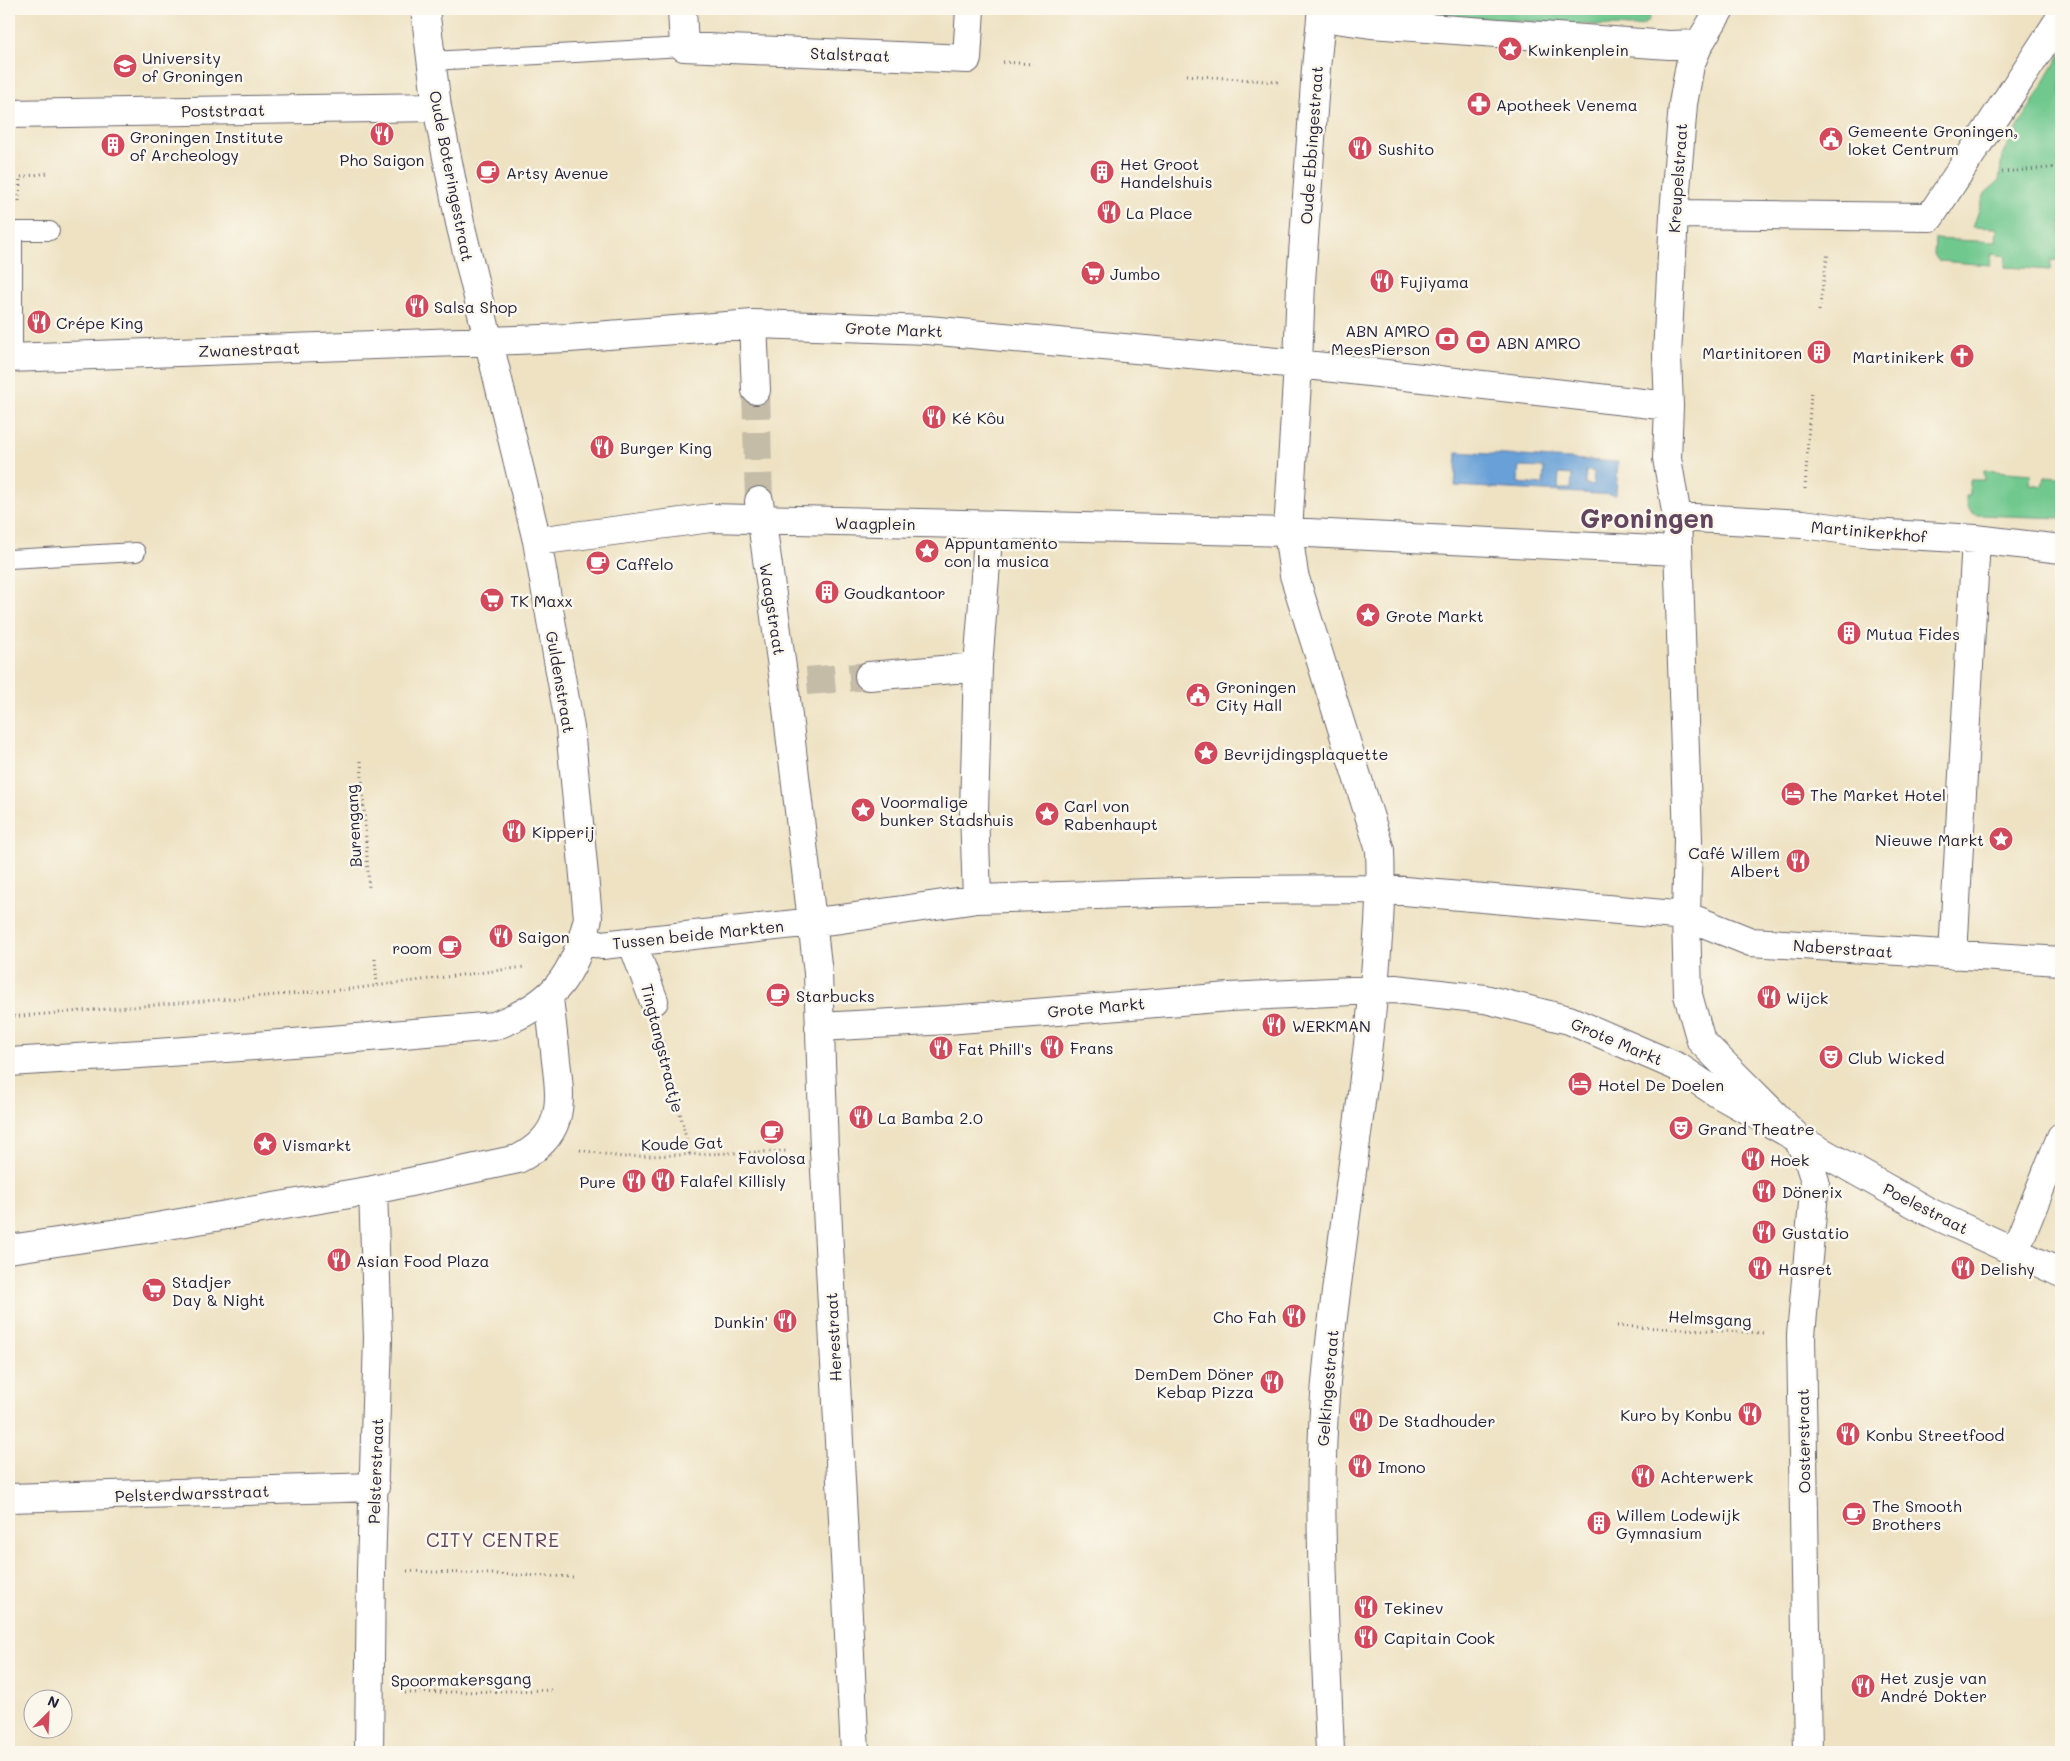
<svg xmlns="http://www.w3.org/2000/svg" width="2070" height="1761" font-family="Mali,sans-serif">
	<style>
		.green { fill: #70c88e; stroke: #497564 }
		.water { fill: #68a0d7; stroke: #456189; fill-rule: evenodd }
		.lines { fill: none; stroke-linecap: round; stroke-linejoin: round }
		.street-tunnel { stroke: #c5bca8; stroke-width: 28; stroke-dasharray: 28 14; stroke-linecap: butt }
		.lane-casing { stroke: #69656b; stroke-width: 20 }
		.street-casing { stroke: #69656b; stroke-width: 30 }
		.path { stroke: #69656b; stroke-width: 3; stroke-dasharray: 1 4; stroke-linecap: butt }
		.lane { stroke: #fff; stroke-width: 18 }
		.street { stroke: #fff; stroke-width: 28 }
		.labels { text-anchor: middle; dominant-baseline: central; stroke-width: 5; stroke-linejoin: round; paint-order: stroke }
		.poi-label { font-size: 16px; fill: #22223b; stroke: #fbf7ec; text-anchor: start }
		.street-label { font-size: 16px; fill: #22223b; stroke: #fbf7ec }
		.quarter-label { font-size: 19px; letter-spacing: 1px; fill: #62465f; stroke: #fbf7ec }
		.town-label { font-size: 26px; font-weight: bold; fill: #62465f; stroke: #fbf7ec }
	</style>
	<rect width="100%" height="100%" fill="#fbf7ec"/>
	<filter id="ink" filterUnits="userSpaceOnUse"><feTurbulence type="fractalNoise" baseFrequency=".02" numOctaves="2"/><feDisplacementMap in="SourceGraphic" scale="10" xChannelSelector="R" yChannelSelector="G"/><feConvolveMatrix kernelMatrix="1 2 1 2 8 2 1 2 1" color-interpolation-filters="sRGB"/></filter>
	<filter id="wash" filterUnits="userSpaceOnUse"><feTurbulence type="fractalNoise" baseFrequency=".0096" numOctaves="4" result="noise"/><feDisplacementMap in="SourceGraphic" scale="20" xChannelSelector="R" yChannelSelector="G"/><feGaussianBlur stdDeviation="1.12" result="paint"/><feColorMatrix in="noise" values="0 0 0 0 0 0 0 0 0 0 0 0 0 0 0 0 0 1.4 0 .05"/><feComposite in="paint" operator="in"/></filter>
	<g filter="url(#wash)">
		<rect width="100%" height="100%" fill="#eee2c3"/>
		<!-- green -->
		<path class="green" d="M 1420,9 L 1646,9 L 1650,17 C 1646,26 1638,27 1629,27 L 1438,16 Z
			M 2061,53 L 2061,261 L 2051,260 L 2050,270 L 2005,267 L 2006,256 L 1992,254 L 1990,265 L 1939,261 L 1934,255 L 1935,239 L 1996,242 L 1997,228 L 1973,227 L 1985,193 L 1999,181 L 2002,157 L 2008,145 Z
			M 1984,470 L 2031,474 L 2030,484 L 2043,486 L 2045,476 L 2061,477 L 2061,518 L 1977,515 C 1967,511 1966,506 1966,496 L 1970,496 L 1970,480 L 1984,480 Z"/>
		<!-- water -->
		<path class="water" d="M 1457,452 L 1618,462 L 1616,495 L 1455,486 ZM 1519,467 L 1544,468 L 1543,485 L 1518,483 ZM 1586,471 L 1594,471 L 1593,485 L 1585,484 ZM 1559,474 L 1572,475 L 1571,489 L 1558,489 Z"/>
	</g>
	<g filter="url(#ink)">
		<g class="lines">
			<!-- street-tunnel -->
			<path class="street-tunnel" d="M 756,390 L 759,501
				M 807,681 L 869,676"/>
			<defs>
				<path id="lane" d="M 431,61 L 684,47
					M 13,357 L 13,238 L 18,231 L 50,231
					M 9,559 L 136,552"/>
				<path id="street" d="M 682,9 L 684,47 L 967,59 L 970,9
					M 1322,9 L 1316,68 L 1301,282 L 1298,364 L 1288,532 L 1294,575 L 1380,850 C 1382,896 1378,941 1374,986 C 1363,1109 1342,1230 1329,1352 C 1314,1485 1325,1619 1330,1752
					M 1720,9 L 1699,44 L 1690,65 L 1683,104 L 1674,214 L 1667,356 L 1669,406 L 1667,458 L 1677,517 L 1688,839 L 1686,916 L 1688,995 L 1701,1041 L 1795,1135 L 1807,1156 L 1815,1181 L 1801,1335 L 1808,1752
					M 1321,17 L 1371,24 L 1669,45 L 1699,44
					M 9,114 L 437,107
					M 1674,214 L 1930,217 L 2061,17
					M 753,324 L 756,390
					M 9,358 L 569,338 L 753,324 L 928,330 L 1298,364 L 1669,406
					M 759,501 L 784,682 L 818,973 L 824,1150 L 855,1752
					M 1677,517 L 1803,524 L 1870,533 L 1976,539 L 2061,549
					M 537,541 L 711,518 L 1288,532 L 1677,551
					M 869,676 L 978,667
					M 977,899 L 974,811 L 978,667 L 989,525
					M 583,939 L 602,945 L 841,919 L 977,899 L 1240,890 L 1382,889 L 1686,916 L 1751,942 L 2061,961
					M 632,942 L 654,1001
					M 1953,955 L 1976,539
					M 819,1027 L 948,1020 L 1229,997 L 1373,990 L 1395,989 L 1485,999 L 1569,1020 L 1678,1067 L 1717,1093 L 1929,1212 L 2061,1273
					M 9,1062 C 171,1053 332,1041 494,1026 C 552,1005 574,978 588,918 L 570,728 L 537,541 L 460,223 L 437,107 L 425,9
					M 9,1249 L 139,1230 L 373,1190 L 518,1159 C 563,1136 562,1106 556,1061 C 554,1040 551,1018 549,997
					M 2015,1251 L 2061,1137
					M 9,1498 L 375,1487
					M 369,1752 L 371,1570 L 378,1338 L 373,1190"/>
			</defs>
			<!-- lane casing -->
			<use href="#lane" class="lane-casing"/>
			<!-- street casing -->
			<use href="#street" class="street-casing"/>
			<!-- path -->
			<path class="path" d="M 1003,62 L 1033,64
				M 1187,75 L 1278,82
				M 2002,172 L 2061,167
				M 19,201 L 20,177 L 48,173
				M 1819,311 L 1828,252
				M 1805,489 L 1811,392
				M 361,761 L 369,888
				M 375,959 L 377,985
				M 9,1017 L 350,989 L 525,967
				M 662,1036 L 690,1155
				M 580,1150 L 622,1157 L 788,1151
				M 1617,1326 L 1765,1333
				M 407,1571 L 575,1577
				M 405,1693 L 554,1690
				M 1478,1752 L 1478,1750 L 1772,1750"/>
			<!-- lane -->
			<use href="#lane" class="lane"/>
			<!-- street -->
			<use href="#street" class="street"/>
		</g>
	</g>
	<!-- icons -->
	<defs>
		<symbol id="sight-disc" viewBox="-11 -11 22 22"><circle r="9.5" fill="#d1495b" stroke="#fbf7ec"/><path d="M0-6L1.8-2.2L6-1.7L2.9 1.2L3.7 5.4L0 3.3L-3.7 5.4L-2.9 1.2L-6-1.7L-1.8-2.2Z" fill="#fff"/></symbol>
		<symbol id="university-disc" viewBox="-11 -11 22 22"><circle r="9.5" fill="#d1495b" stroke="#fbf7ec"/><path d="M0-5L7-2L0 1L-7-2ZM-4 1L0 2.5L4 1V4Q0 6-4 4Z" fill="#fff"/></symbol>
		<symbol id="pharmacy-disc" viewBox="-11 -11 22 22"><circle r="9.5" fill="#d1495b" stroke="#fbf7ec"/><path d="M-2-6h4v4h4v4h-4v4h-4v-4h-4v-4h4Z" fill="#fff"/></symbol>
		<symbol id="restaurant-disc" viewBox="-11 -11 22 22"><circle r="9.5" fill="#d1495b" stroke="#fbf7ec"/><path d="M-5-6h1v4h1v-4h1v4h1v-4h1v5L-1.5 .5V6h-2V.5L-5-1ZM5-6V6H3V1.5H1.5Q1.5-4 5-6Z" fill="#fff"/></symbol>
		<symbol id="civic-disc" viewBox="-11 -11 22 22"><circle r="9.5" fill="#d1495b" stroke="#fbf7ec"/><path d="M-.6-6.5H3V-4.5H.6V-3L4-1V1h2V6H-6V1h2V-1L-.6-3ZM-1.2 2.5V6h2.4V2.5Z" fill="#fff"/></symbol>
		<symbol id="building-disc" viewBox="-11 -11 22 22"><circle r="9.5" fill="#d1495b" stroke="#fbf7ec"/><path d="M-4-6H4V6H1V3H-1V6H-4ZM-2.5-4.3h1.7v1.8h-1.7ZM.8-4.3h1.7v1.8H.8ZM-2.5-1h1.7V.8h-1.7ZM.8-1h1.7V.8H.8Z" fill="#fff"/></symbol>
		<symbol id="cafe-disc" viewBox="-11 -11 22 22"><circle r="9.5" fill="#d1495b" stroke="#fbf7ec"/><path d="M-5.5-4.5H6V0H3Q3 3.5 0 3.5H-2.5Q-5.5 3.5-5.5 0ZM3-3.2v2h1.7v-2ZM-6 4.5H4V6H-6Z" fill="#fff"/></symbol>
		<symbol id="supermarket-disc" viewBox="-11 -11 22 22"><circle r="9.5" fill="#d1495b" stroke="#fbf7ec"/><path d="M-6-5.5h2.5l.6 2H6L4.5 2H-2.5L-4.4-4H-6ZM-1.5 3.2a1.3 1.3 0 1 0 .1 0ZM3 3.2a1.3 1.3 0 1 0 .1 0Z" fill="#fff"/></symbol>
		<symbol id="bank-disc" viewBox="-11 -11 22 22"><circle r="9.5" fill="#d1495b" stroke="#fbf7ec"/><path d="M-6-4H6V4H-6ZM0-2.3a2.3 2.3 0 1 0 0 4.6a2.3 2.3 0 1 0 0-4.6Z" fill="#fff"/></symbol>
		<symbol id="church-disc" viewBox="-11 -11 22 22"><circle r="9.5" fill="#d1495b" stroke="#fbf7ec"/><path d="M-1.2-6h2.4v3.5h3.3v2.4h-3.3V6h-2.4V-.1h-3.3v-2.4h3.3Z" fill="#fff"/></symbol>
		<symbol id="hotel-disc" viewBox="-11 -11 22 22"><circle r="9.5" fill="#d1495b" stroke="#fbf7ec"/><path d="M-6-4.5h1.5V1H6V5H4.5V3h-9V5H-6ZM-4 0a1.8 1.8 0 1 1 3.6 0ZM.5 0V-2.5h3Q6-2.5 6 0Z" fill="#fff"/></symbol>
		<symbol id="theatre-disc" viewBox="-11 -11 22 22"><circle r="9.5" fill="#d1495b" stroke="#fbf7ec"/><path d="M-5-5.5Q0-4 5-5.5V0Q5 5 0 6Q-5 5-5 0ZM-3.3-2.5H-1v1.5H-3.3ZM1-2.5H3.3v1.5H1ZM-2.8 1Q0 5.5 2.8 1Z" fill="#fff"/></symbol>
	</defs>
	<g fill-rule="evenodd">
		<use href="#sight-disc" x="1496" y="35" width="28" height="28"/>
		<use href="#university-disc" x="111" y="52" width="28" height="28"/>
		<use href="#pharmacy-disc" x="1465" y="90" width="28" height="28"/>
		<use href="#restaurant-disc" x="368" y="120" width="28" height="28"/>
		<use href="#civic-disc" x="1817" y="125" width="28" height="28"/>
		<use href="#building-disc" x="99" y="131" width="28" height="28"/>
		<use href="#restaurant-disc" x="1346" y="134" width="28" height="28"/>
		<use href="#cafe-disc" x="474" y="158" width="28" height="28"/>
		<use href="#building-disc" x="1088" y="158" width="28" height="28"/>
		<use href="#restaurant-disc" x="1095" y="198" width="28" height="28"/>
		<use href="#supermarket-disc" x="1079" y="259" width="28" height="28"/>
		<use href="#restaurant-disc" x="1368" y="267" width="28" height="28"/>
		<use href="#restaurant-disc" x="403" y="292" width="28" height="28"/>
		<use href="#restaurant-disc" x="25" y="308" width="28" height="28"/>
		<use href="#bank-disc" x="1433" y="325" width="28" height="28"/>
		<use href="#bank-disc" x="1464" y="328" width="28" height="28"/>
		<use href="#building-disc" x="1805" y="338" width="28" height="28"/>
		<use href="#church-disc" x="1948" y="342" width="28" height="28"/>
		<use href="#restaurant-disc" x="920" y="403" width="28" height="28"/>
		<use href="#restaurant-disc" x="588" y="433" width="28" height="28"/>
		<use href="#sight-disc" x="913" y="537" width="28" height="28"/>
		<use href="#cafe-disc" x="584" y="549" width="28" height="28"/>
		<use href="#building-disc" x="813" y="578" width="28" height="28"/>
		<use href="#supermarket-disc" x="478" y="586" width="28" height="28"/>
		<use href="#sight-disc" x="1354" y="601" width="28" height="28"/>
		<use href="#building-disc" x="1835" y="619" width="28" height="28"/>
		<use href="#civic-disc" x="1184" y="681" width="28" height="28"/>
		<use href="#sight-disc" x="1192" y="739" width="28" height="28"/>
		<use href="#hotel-disc" x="1779" y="780" width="28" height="28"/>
		<use href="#sight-disc" x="849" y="796" width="28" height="28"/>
		<use href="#sight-disc" x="1033" y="800" width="28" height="28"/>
		<use href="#restaurant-disc" x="500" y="817" width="28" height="28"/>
		<use href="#sight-disc" x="1987" y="825" width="28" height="28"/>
		<use href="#restaurant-disc" x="1784" y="847" width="28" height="28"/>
		<use href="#restaurant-disc" x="487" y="922" width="28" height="28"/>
		<use href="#cafe-disc" x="436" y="933" width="28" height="28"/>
		<use href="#cafe-disc" x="764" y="981" width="28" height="28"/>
		<use href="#restaurant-disc" x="1755" y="983" width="28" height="28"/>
		<use href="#restaurant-disc" x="1260" y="1011" width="28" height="28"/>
		<use href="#restaurant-disc" x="1038" y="1033" width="28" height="28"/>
		<use href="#restaurant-disc" x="927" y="1034" width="28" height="28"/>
		<use href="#theatre-disc" x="1817" y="1043" width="28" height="28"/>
		<use href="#hotel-disc" x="1566" y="1070" width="28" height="28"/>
		<use href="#restaurant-disc" x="847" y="1103" width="28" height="28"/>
		<use href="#theatre-disc" x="1667" y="1114" width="28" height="28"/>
		<use href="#cafe-disc" x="758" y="1118" width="28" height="28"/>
		<use href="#sight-disc" x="251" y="1130" width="28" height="28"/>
		<use href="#restaurant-disc" x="1739" y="1145" width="28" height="28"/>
		<use href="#restaurant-disc" x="649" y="1166" width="28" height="28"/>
		<use href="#restaurant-disc" x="620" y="1167" width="28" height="28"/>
		<use href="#restaurant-disc" x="1750" y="1177" width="28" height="28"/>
		<use href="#restaurant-disc" x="1750" y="1218" width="28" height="28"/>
		<use href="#restaurant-disc" x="325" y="1246" width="28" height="28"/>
		<use href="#restaurant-disc" x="1746" y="1254" width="28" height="28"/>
		<use href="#restaurant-disc" x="1949" y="1254" width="28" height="28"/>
		<use href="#supermarket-disc" x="140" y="1276" width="28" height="28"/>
		<use href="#restaurant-disc" x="1280" y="1302" width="28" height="28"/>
		<use href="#restaurant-disc" x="771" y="1307" width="28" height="28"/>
		<use href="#restaurant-disc" x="1258" y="1368" width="28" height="28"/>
		<use href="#restaurant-disc" x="1736" y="1400" width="28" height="28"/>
		<use href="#restaurant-disc" x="1347" y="1406" width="28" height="28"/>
		<use href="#restaurant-disc" x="1834" y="1420" width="28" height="28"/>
		<use href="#restaurant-disc" x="1346" y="1452" width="28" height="28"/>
		<use href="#restaurant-disc" x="1629" y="1462" width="28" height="28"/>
		<use href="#cafe-disc" x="1840" y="1500" width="28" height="28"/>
		<use href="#building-disc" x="1585" y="1509" width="28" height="28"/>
		<use href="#restaurant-disc" x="1352" y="1593" width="28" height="28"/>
		<use href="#restaurant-disc" x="1352" y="1623" width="28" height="28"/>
		<use href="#restaurant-disc" x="1849" y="1672" width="28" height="28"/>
	</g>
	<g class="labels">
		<!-- poi labels -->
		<g class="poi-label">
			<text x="1528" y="49">Kwinkenplein</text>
			<text x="142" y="57">University<tspan x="142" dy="18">of Groningen</tspan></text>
			<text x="1496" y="104">Apotheek Venema</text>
			<text x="1848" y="130">Gemeente Groningen,<tspan x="1848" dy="18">loket Centrum</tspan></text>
			<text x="130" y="136">Groningen Institute<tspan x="130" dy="18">of Archeology</tspan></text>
			<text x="1378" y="148">Sushito</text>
			<text x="382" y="159" text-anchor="middle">Pho Saigon</text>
			<text x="1120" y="163">Het Groot<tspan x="1120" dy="18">Handelshuis</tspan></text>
			<text x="506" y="172">Artsy Avenue</text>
			<text x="1126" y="212">La Place</text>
			<text x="1110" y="273">Jumbo</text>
			<text x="1400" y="281">Fujiyama</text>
			<text x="434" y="306">Salsa Shop</text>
			<text x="56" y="322">Crépe King</text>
			<text x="1430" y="330" text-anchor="end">ABN AMRO<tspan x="1430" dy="18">MeesPierson</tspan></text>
			<text x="1496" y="342">ABN AMRO</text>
			<text x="1802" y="352" text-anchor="end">Martinitoren</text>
			<text x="1944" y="356" text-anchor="end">Martinikerk</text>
			<text x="952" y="417">Ké Kôu</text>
			<text x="620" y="447">Burger King</text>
			<text x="944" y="542">Appuntamento<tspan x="944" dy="18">con la musica</tspan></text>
			<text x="616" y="563">Caffelo</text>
			<text x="844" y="592">Goudkantoor</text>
			<text x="510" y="600">TK Maxx</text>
			<text x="1386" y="615">Grote Markt</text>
			<text x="1866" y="633">Mutua Fides</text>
			<text x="1216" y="686">Groningen<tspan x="1216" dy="18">City Hall</tspan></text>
			<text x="1224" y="753">Bevrijdingsplaquette</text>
			<text x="1810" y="794">The Market Hotel</text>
			<text x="880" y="801">Voormalige<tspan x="880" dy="18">bunker Stadshuis</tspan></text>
			<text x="1064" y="805">Carl von<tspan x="1064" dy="18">Rabenhaupt</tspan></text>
			<text x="532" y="831">Kipperij</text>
			<text x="1984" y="839" text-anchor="end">Nieuwe Markt</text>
			<text x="1780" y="852" text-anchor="end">Café Willem<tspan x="1780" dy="18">Albert</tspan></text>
			<text x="518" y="936">Saigon</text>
			<text x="432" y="947" text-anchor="end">room</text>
			<text x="796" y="995">Starbucks</text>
			<text x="1786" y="997">Wijck</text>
			<text x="1292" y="1025">WERKMAN</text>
			<text x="1070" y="1047">Frans</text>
			<text x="958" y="1048">Fat Phill's</text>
			<text x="1848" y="1057">Club Wicked</text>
			<text x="1598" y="1084">Hotel De Doelen</text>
			<text x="878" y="1117">La Bamba 2.0</text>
			<text x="1698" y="1128">Grand Theatre</text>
			<text x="282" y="1144">Vismarkt</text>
			<text x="772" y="1157" text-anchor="middle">Favolosa</text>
			<text x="1770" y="1159">Hoek</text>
			<text x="680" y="1180">Falafel Killisly</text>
			<text x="616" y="1181" text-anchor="end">Pure</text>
			<text x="1782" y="1191">Dönerix</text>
			<text x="1782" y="1232">Gustatio</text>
			<text x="356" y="1260">Asian Food Plaza</text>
			<text x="1778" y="1268">Hasret</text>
			<text x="1980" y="1268">Delishy</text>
			<text x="172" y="1281">Stadjer<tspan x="172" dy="18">Day &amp; Night</tspan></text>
			<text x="1276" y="1316" text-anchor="end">Cho Fah</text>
			<text x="768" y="1321" text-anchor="end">Dunkin'</text>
			<text x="1254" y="1373" text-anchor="end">DemDem Döner<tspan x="1254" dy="18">Kebap Pizza</tspan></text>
			<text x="1732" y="1414" text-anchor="end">Kuro by Konbu</text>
			<text x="1378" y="1420">De Stadhouder</text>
			<text x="1866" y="1434">Konbu Streetfood</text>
			<text x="1378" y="1466">Imono</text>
			<text x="1660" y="1476">Achterwerk</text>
			<text x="1872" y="1505">The Smooth<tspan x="1872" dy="18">Brothers</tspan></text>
			<text x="1616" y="1514">Willem Lodewijk<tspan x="1616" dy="18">Gymnasium</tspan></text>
			<text x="1384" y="1607">Tekinev</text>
			<text x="1384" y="1637">Capitain Cook</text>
			<text x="1880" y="1677">Het zusje van<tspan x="1880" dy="18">André Dokter</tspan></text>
		</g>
		<!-- street labels -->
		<g class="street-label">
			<text transform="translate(850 54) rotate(2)">Stalstraat</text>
			<text transform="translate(223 110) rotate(-1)">Poststraat</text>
			<text transform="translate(1311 145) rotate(-86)">Oude Ebbingestraat</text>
			<text transform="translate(452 176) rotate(79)">Oude Boteringestraat</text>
			<text transform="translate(1677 178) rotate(-86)">Kreupelstraat</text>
			<text transform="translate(894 329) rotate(2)">Grote Markt</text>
			<text transform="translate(249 349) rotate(-2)">Zwanestraat</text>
			<text transform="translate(875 523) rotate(1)">Waagplein</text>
			<text transform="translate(1869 531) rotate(5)">Martinikerkhof</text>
			<text transform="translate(773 609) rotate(81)">Waagstraat</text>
			<text transform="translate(561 682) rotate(80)">Guldenstraat</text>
			<text transform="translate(353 826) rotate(-93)">Burengang</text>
			<text transform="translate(698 934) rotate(-6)">Tussen beide Markten</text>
			<text transform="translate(1843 948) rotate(4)">Naberstraat</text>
			<text transform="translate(1096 1007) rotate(-5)">Grote Markt</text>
			<text transform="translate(1617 1041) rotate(23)">Grote Markt</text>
			<text transform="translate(663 1048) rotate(76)">Tingtangstraatje</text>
			<text transform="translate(682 1143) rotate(-2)">Koude Gat</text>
			<text transform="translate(1926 1208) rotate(27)">Poelestraat</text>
			<text transform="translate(1710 1318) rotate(3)">Helmsgang</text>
			<text transform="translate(833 1337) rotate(-93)">Herestraat</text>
			<text transform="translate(1327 1388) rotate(-85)">Gelkingestraat</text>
			<text transform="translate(1803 1441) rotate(-91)">Oosterstraat</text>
			<text transform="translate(375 1471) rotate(-88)">Pelsterstraat</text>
			<text transform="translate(192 1493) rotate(-2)">Pelsterdwarsstraat</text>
			<text transform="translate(461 1679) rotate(-1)">Spoormakersgang</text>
		</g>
		<!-- quarter labels -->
		<g class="quarter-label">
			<text x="493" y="1539">CITY CENTRE</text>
		</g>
		<!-- town labels -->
		<g class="town-label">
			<text x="1647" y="518">Groningen</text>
		</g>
	</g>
	<!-- margin -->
	<rect width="2070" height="1761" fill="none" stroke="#fbf7ec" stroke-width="30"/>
	<!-- north arrow -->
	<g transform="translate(48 1714) rotate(24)"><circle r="24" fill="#fbf7ec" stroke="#a4a2a5"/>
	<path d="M0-4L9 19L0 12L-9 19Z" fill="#d1495b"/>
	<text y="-8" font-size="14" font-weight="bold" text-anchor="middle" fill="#22223b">N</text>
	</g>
</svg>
